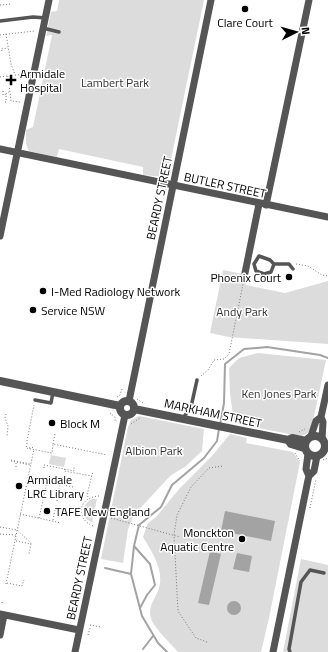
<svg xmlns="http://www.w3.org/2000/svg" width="328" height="652" font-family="'Titillium Web',sans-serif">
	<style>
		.green { fill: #dcdcdc }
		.water { fill: #a3a3a3 }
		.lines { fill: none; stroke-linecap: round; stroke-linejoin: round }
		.stream { stroke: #a3a3a3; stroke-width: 2 }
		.path { stroke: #777; stroke-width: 1; stroke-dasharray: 1 2; stroke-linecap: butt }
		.service { stroke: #555; stroke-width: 3.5 }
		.minor { stroke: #555; stroke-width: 7 }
		.tertiary { stroke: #555; stroke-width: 8 }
		.poi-dot { fill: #000; stroke: #fff; stroke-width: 1.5 }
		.labels { text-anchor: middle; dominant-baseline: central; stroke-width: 3; stroke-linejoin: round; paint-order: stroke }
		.poi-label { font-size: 12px; fill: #000; stroke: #fff; text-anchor: start }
		.park-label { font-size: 12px; fill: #333; stroke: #fff }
		.street-label { font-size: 12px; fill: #000; stroke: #fff }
	</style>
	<rect width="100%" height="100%" fill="#fff"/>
	<!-- green -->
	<path class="green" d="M 59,0 L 204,0 L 168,174 L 164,177 L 143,175 L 143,167 L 59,149 L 57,157 L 29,151 C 25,145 26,137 26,130 L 33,127 L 52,35 L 46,36 L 51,12 L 57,11 Z
		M 223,270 L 248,275 L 246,285 L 285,293 L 328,281 L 328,344 L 229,337 L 210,333 Z
		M 258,353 L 326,360 L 312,426 C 309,432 306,436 299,436 L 234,423 L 230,393 L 229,368 L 239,358 Z
		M 139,416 L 204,429 L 202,451 L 186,466 L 170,476 L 134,515 L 128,529 L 123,563 L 101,559 L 128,427 L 131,420 Z
		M 230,434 L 247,438 L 246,443 L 293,452 L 300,462 L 269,618 L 261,652 L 178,652 C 171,644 157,631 152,621 C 145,606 159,596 160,583 C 162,566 151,551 143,537 L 148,523 L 156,517 L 180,488 L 212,456 Z
		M 51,455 L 66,458 L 64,467 L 49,464 Z
		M 92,499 L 97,499 L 92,522 C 79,517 81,505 92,499 Z
		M 301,559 L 328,565 L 328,652 L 283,652 Z"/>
	<!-- water -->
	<path class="water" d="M 225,511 L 275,521 L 271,541 L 221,531 Z
		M 210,551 L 221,554 L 209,605 L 198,603 Z
		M 237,553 L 252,556 L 249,572 L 233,569 Z
		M227 608a7 7 0 1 1 14 0a7 7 0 1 1-14 0Z"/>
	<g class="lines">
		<!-- stream -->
		<path class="stream" d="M 220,425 L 224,403 L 225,364 L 244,349 L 267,347 L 320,355 L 328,358
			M 134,546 L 150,564 L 155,585 L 147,595 L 140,608
			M 105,568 L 131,574
			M 143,649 L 153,636
			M 167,652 L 158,643 L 142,616 L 131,574 L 134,546 L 139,525 L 161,507 L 172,485 L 204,458 L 217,441 L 219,429"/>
		<!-- path -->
		<path class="path" d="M 0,5 L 11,4
			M 6,34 L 11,64 L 15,75
			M 0,35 L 34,31
			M 2,51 L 1,49 L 8,48
			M 8,76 L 11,101 L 20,102
			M 0,77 L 25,74
			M 3,91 L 3,95 L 6,94
			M 5,102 L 6,102 L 6,94 L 9,92
			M 162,189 L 161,194 L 165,195
			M 296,264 L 308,266 L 322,275 L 328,276
			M 201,376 L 208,370 L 214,360 L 224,359 L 229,354 L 244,279
			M 117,397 L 120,395 L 122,389 L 124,389
			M 137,399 L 143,403
			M 110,413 L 115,417 L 115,421 L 117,421
			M 6,414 L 5,418 L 8,426 L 7,437
			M 131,424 L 140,418
			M 299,432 L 305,429
			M 27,441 L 34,405
			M 27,443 L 26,448 L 52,453 L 53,444 L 107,455
			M 53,444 L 55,434
			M 29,448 L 35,447
			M 295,453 L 300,461
			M 11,460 L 30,464
			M 323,460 L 328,458
			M 11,461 L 30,465
			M 16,467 L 16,462
			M 44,468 L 44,465 L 74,471 L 74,467
			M 65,469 L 64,471 L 92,476
			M 28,477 L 73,487
			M 88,497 L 87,495 L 93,471
			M 57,501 L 60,484
			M 310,508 L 316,479
			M 20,514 L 61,523
			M 39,518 L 47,482
			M 111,518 L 180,537
			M 53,520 L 56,505
			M 93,526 C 74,518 79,497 99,496
			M 0,527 L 17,530 L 31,543 L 31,544
			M 0,534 L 16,535
			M 16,541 L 31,544 L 29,554
			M 7,583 L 22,586 L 24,580
			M 6,584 L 34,449
			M 2,603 L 3,600
			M 90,625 L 101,627
			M 88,635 L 90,628
			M 207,642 L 196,638 L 178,611 L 174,535 L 177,515 L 191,487 L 209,468 L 223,466"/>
		<!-- service -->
		<path class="service" d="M 0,21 L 33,17 L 46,18
			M 43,28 L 59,32
			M 259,256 L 270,260 L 274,264 L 271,272 L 264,274 L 256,271 L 254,264 Z
			M 274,264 L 289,264 L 293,269
			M 35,400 L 51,403 L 53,392
			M 183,418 L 191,407 L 197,380
			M 290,652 L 289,649 L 301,582 L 310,570 L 324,573"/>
		<!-- minor -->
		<path class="minor" d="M 0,149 L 328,217
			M 266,205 L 309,0
			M 0,236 L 49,0
			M 245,273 L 259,204
			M 129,401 L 211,0
			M 311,436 L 316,421 L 321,417
			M 322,439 L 323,422 L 321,417 L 328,385
			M 308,454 L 306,469 L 309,476
			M 0,614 L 79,630
			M 0,635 L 4,615
			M 75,652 L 125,415
			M 273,652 L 308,480 L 309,476 L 314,471 L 317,456"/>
		<!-- tertiary -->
		<path class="tertiary" d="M 0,381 L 120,406
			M120 408a7 7 0 1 1 14 0a7 7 0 1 1-14 0Z
			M 134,409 L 288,440 L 292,438 L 306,441
			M305 446a10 10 0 1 1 20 0a10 10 0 1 1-20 0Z
			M 288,440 L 291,444 L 304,448"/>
	</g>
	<!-- markers -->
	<g class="poi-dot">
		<circle cx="245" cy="9" r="4"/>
		<path d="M9 74h4v4h4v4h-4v4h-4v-4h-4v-4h4z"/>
		<circle cx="289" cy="277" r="4"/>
		<circle cx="43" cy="291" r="4"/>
		<circle cx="33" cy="310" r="4"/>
		<circle cx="52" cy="423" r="4"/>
		<circle cx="19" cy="486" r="4"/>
		<circle cx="47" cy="511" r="4"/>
		<circle cx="242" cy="539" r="4"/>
	</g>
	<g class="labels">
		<!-- poi labels -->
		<g class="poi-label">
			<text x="245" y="22" text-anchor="middle">Clare Court</text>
			<text x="20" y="73">Armidale<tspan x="20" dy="14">Hospital</tspan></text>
			<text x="281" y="277" text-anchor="end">Phoenix Court</text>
			<text x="51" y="291">I-Med Radiology Network</text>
			<text x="41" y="310">Service NSW</text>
			<text x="60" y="423">Block M</text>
			<text x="27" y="479">Armidale<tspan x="27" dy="14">LRC Library</tspan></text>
			<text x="55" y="511">TAFE New England</text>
			<text x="234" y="532" text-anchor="end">Monckton<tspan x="234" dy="14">Aquatic Centre</tspan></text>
		</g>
		<!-- park labels -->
		<g class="park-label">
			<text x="115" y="82">Lambert Park</text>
			<text x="242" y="311">Andy Park</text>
			<text x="279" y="393">Ken Jones Park</text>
			<text x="154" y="450">Albion Park</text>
		</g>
		<!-- street labels -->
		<g class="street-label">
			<text transform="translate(225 185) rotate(12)">BUTLER STREET</text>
			<text transform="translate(159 198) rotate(-78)">BEARDY STREET</text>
			<text transform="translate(213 413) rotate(12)">MARKHAM STREET</text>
			<text transform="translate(79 578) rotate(-78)">BEARDY STREET</text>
		</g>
	</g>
	<!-- north arrow -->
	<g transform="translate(296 32) rotate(84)" stroke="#ffffff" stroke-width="3" paint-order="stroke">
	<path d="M0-3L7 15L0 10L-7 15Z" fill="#000000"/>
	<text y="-6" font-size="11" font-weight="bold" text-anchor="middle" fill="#000000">N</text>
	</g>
</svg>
